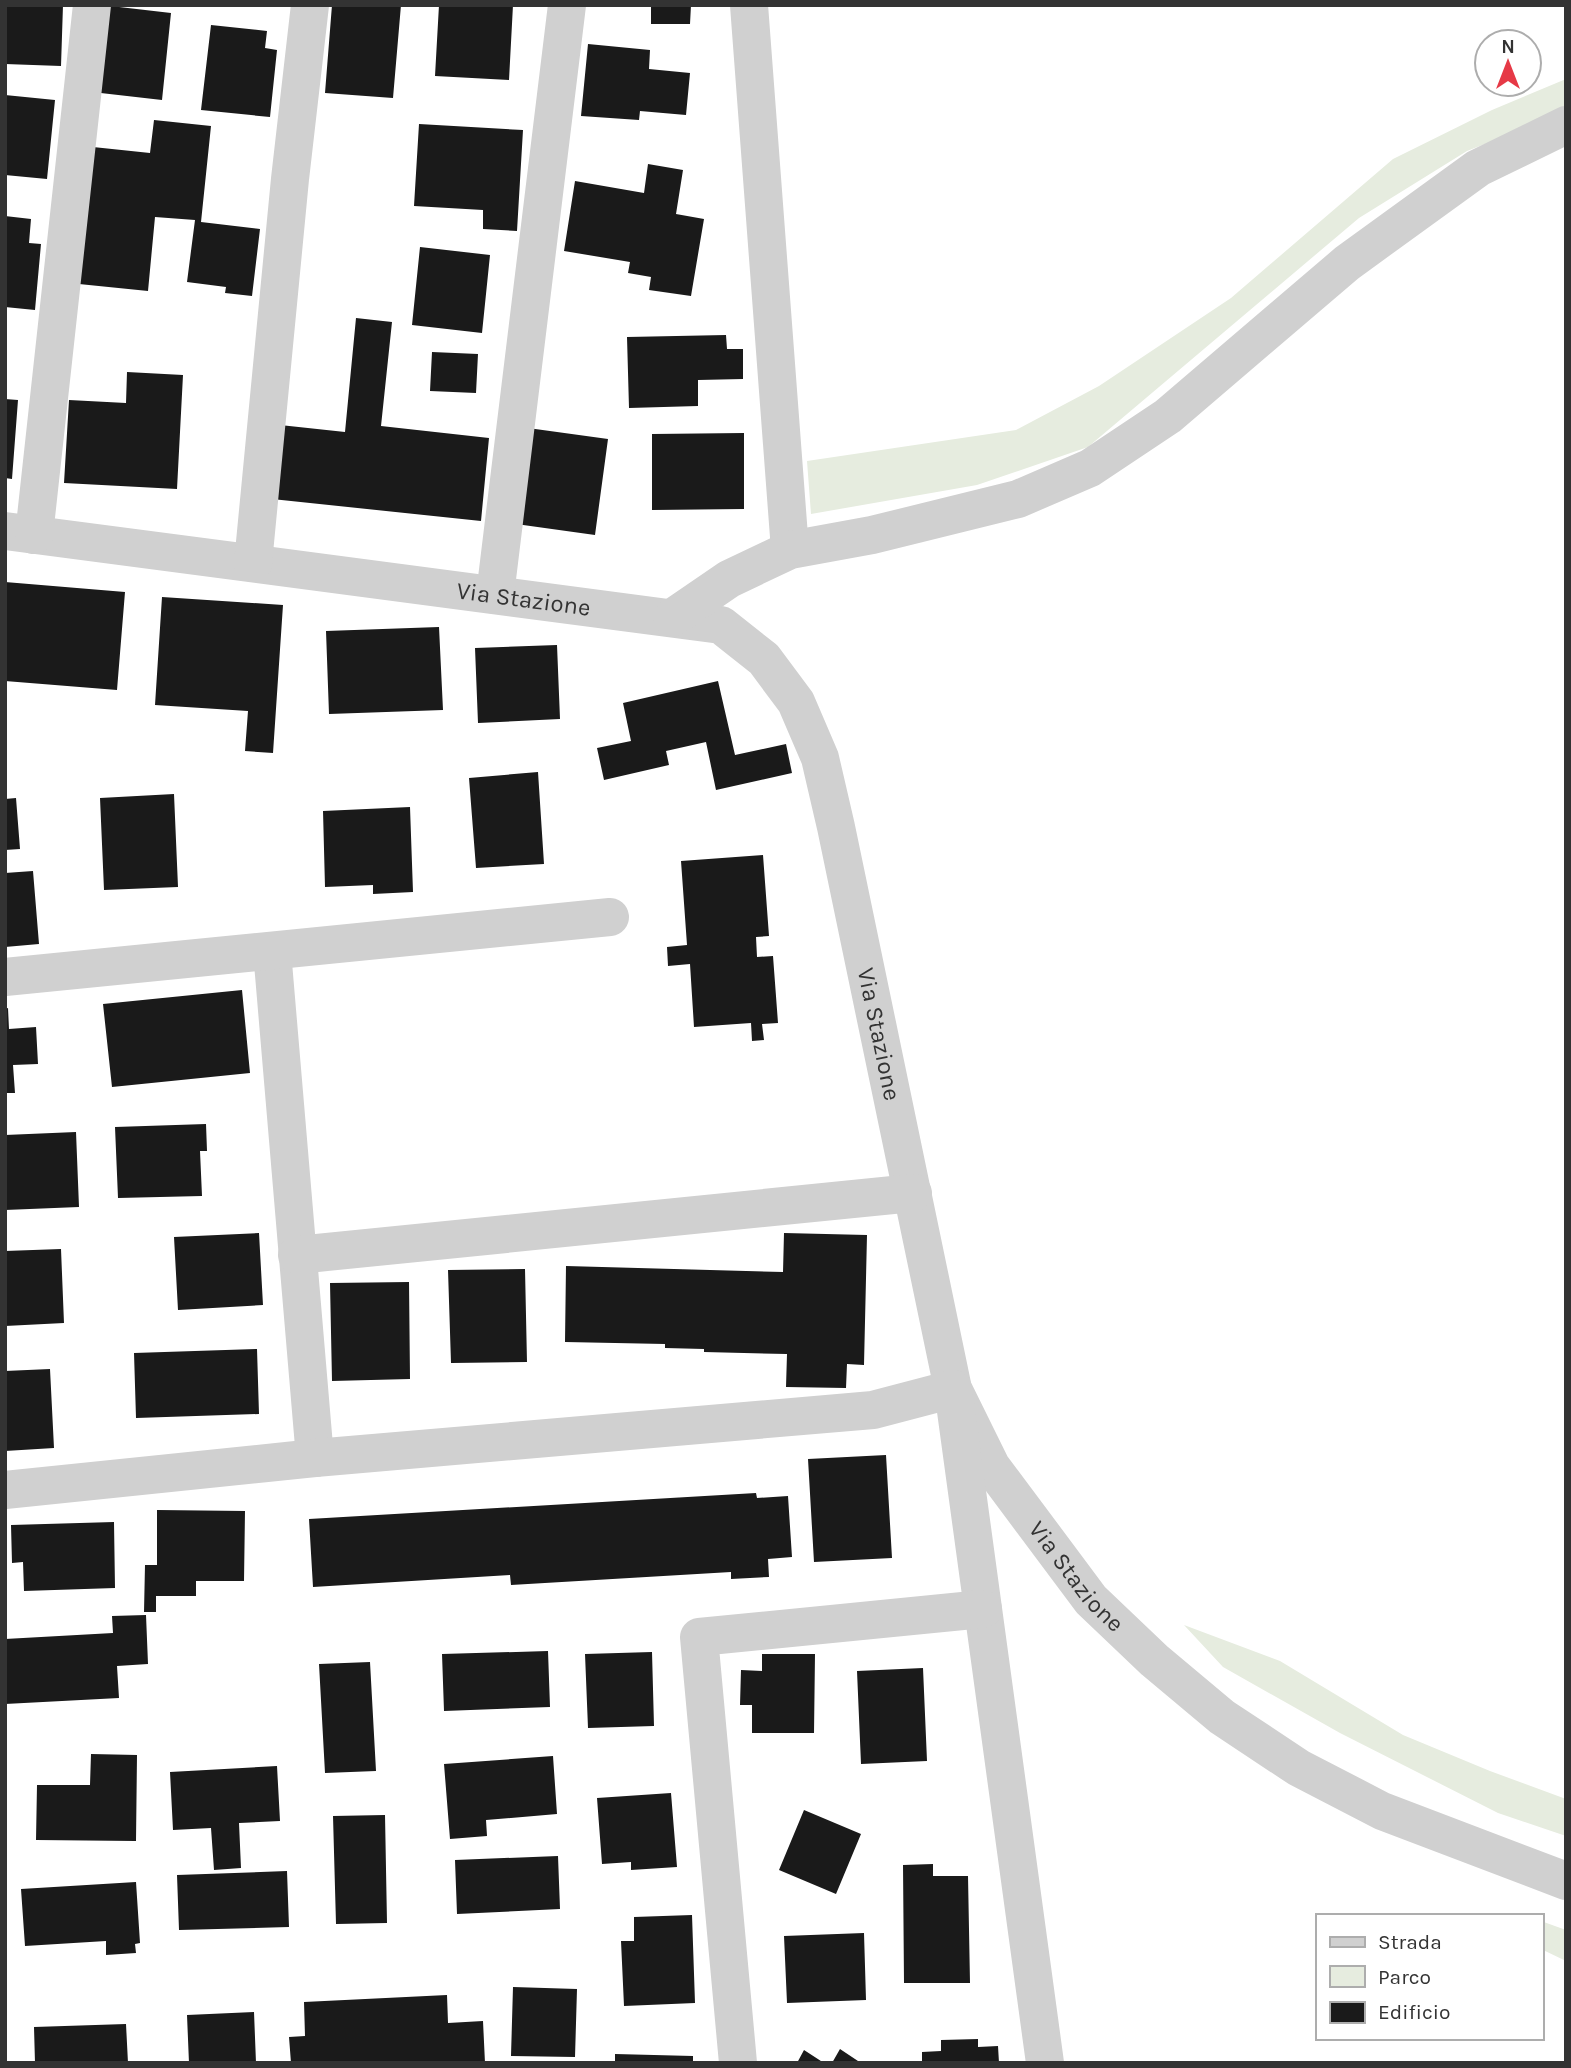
<svg xmlns="http://www.w3.org/2000/svg" width="1571" height="2068" font-family="Karla,sans-serif">
	<style>
		.green { fill: #e6ecdf }
		.building { fill: #1a1a1a }
		.lines { fill: none; stroke-linecap: round; stroke-linejoin: round }
		.minor { stroke: #d0d0d0; stroke-width: 38 }
		.labels { text-anchor: middle; dominant-baseline: central; stroke-width: 7; stroke-linejoin: round; paint-order: stroke }
		.street-label { font-size: 24px; fill: #333; stroke: #fff }
	</style>
	<rect width="100%" height="100%" fill="#fff"/>
	<!-- green -->
	<path class="green" d="M 1566,79 L 1566,112 L 1467,151 L 1359,218 L 1088,447 L 977,485 L 811,514 L 807,461 L 1016,430 L 1099,386 L 1231,298 L 1393,159 L 1492,110 Z
		M 1184,1625 L 1280,1661 L 1403,1735 L 1490,1771 L 1566,1799 L 1566,1836 L 1498,1813 L 1340,1733 L 1223,1667 Z
		M 1541,1921 L 1566,1930 L 1566,1961 L 1541,1949 Z"/>
	<!-- building -->
	<path class="building" d="M 5,5 L 63,5 L 61,66 L 5,64 Z
		M 102,5 L 171,13 L 162,100 L 92,92 Z
		M 332,5 L 401,5 L 393,98 L 325,93 Z
		M 439,5 L 513,5 L 509,80 L 435,76 Z
		M 651,5 L 691,5 L 690,24 L 651,24 Z
		M 211,25 L 267,31 L 265,48 L 277,50 L 270,117 L 201,110 Z
		M 588,44 L 650,50 L 649,69 L 690,73 L 686,115 L 640,111 L 639,120 L 581,116 Z
		M 5,95 L 55,100 L 47,179 L 5,175 Z
		M 154,120 L 211,126 L 201,222 L 260,229 L 252,296 L 225,293 L 226,287 L 187,282 L 195,220 L 155,217 L 148,291 L 79,284 L 93,147 L 150,153 Z
		M 419,124 L 523,130 L 517,231 L 483,229 L 483,210 L 414,206 Z
		M 648,164 L 683,170 L 676,214 L 704,219 L 691,296 L 649,290 L 651,277 L 628,273 L 630,262 L 564,251 L 575,181 L 644,193 Z
		M 5,216 L 31,219 L 29,243 L 41,244 L 35,310 L 5,307 Z
		M 420,247 L 490,255 L 482,333 L 412,325 Z
		M 356,318 L 392,322 L 381,426 L 489,438 L 481,521 L 272,499 L 280,425 L 345,432 Z
		M 726,335 L 727,349 L 743,349 L 743,379 L 698,380 L 698,406 L 629,408 L 627,337 Z
		M 432,352 L 478,354 L 476,393 L 430,391 Z
		M 127,372 L 183,375 L 177,489 L 64,483 L 69,400 L 126,403 Z
		M 5,399 L 18,400 L 12,479 L 5,478 Z
		M 528,428 L 608,439 L 595,535 L 516,524 Z
		M 744,433 L 744,509 L 652,510 L 652,434 Z
		M 5,582 L 125,592 L 117,690 L 5,681 Z
		M 162,597 L 283,605 L 273,753 L 245,751 L 248,711 L 155,705 Z
		M 439,627 L 443,710 L 329,714 L 326,631 Z
		M 557,645 L 560,719 L 478,723 L 475,648 Z
		M 718,681 L 735,755 L 786,744 L 792,773 L 716,790 L 706,742 L 666,751 L 669,765 L 604,780 L 597,748 L 631,741 L 623,703 Z
		M 538,772 L 544,864 L 476,868 L 469,778 Z
		M 174,794 L 178,887 L 104,890 L 100,798 Z
		M 16,798 L 20,849 L 5,850 L 5,799 Z
		M 410,807 L 413,892 L 373,894 L 373,885 L 325,887 L 323,811 Z
		M 763,855 L 769,936 L 756,937 L 757,957 L 773,956 L 778,1023 L 762,1024 L 764,1040 L 752,1041 L 751,1023 L 694,1027 L 690,964 L 668,966 L 667,947 L 687,945 L 681,861 Z
		M 33,871 L 39,944 L 5,947 L 5,873 Z
		M 242,990 L 250,1073 L 112,1087 L 103,1004 Z
		M 8,1008 L 9,1029 L 36,1027 L 38,1064 L 13,1065 L 15,1093 L 5,1093 L 5,1009 Z
		M 206,1124 L 207,1151 L 200,1151 L 202,1196 L 118,1198 L 115,1127 Z
		M 76,1132 L 79,1207 L 5,1210 L 5,1135 Z
		M 259,1233 L 263,1305 L 178,1310 L 174,1237 Z
		M 784,1233 L 867,1235 L 864,1365 L 847,1364 L 846,1388 L 786,1387 L 787,1354 L 704,1352 L 704,1349 L 665,1348 L 665,1344 L 565,1342 L 566,1266 L 783,1272 Z
		M 61,1249 L 64,1323 L 5,1326 L 5,1251 Z
		M 525,1269 L 527,1362 L 451,1363 L 448,1270 Z
		M 409,1282 L 410,1379 L 332,1381 L 330,1283 Z
		M 257,1349 L 259,1414 L 136,1418 L 134,1353 Z
		M 50,1369 L 54,1448 L 5,1451 L 5,1371 Z
		M 886,1455 L 892,1558 L 814,1562 L 808,1459 Z
		M 756,1493 L 757,1498 L 788,1496 L 792,1557 L 768,1559 L 769,1577 L 731,1579 L 731,1572 L 511,1585 L 510,1575 L 313,1587 L 309,1519 Z
		M 157,1510 L 245,1511 L 244,1581 L 196,1581 L 196,1596 L 156,1596 L 156,1612 L 144,1612 L 145,1565 L 157,1565 Z
		M 114,1522 L 115,1588 L 24,1591 L 23,1562 L 12,1563 L 11,1525 Z
		M 146,1615 L 148,1664 L 117,1666 L 119,1698 L 5,1704 L 5,1639 L 113,1633 L 112,1616 Z
		M 548,1651 L 550,1707 L 444,1711 L 442,1654 Z
		M 652,1652 L 654,1726 L 588,1728 L 585,1654 Z
		M 762,1654 L 815,1654 L 814,1733 L 752,1733 L 752,1705 L 740,1705 L 741,1670 L 762,1671 Z
		M 370,1662 L 376,1771 L 325,1773 L 319,1664 Z
		M 923,1668 L 927,1761 L 861,1764 L 857,1671 Z
		M 91,1754 L 137,1755 L 136,1841 L 36,1840 L 37,1785 L 90,1785 Z
		M 553,1756 L 557,1814 L 486,1820 L 487,1836 L 450,1839 L 444,1764 Z
		M 277,1766 L 280,1821 L 239,1823 L 241,1868 L 214,1870 L 211,1828 L 173,1830 L 170,1772 Z
		M 671,1793 L 677,1867 L 631,1870 L 631,1862 L 602,1864 L 597,1798 Z
		M 804,1810 L 861,1834 L 836,1894 L 779,1870 Z
		M 385,1815 L 387,1923 L 336,1924 L 333,1816 Z
		M 558,1856 L 560,1909 L 457,1914 L 455,1860 Z
		M 933,1864 L 933,1876 L 968,1876 L 970,1983 L 904,1983 L 903,1865 Z
		M 287,1871 L 289,1927 L 179,1930 L 177,1875 Z
		M 136,1882 L 140,1943 L 135,1944 L 136,1953 L 106,1955 L 106,1941 L 25,1946 L 21,1889 Z
		M 692,1915 L 695,2003 L 624,2006 L 621,1941 L 634,1941 L 634,1917 Z
		M 864,1933 L 866,2000 L 787,2003 L 784,1936 Z
		M 513,1987 L 577,1989 L 575,2057 L 511,2056 Z
		M 447,1995 L 448,2023 L 483,2021 L 485,2063 L 291,2063 L 289,2037 L 305,2036 L 304,2002 Z
		M 254,2012 L 256,2063 L 189,2063 L 187,2015 Z
		M 126,2024 L 128,2063 L 35,2063 L 34,2027 Z
		M 978,2039 L 978,2047 L 998,2046 L 999,2063 L 922,2063 L 922,2052 L 941,2051 L 941,2040 Z
		M 840,2049 L 861,2063 L 832,2063 Z
		M 804,2050 L 824,2063 L 797,2063 Z
		M 615,2054 L 693,2056 L 693,2063 L 615,2063 Z"/>
	<g class="lines">
		<!-- minor -->
		<g class="minor">
			<path d="M 749,5 L 790,550"/>
			<path id="s1" d="M 5,531 L 721,625 L 764,659 L 796,702 L 820,758 L 836,827 L 953,1389 L 991,1466 L 1091,1600 L 1154,1660 L 1222,1717 L 1299,1768 L 1382,1811 L 1566,1881"/>
			<path d="M 34,535 L 92,5"/>
			<path d="M 253,563 L 290,179 L 310,5"/>
			<path d="M 495,595 L 567,5"/>
			<path d="M 672,618 L 729,579 L 790,550 L 872,535 L 1018,499 L 1090,468 L 1168,416 L 1347,263 L 1478,168 L 1566,125"/>
			<path d="M 272,951 L 315,1458"/>
			<path d="M 5,977 L 610,917"/>
			<path d="M 297,1255 L 913,1193"/>
			<path d="M 5,1490 L 315,1458 L 873,1410 L 953,1389 L 1045,2063"/>
			<path d="M 738,2063 L 699,1637 L 983,1609"/>
		</g>
	</g>
	<g class="labels">
		<!-- street labels -->
		<g class="street-label">
			<text stroke="none"><textPath href="#s1" startOffset="523">Via Stazione</textPath></text>
			<text stroke="none"><textPath href="#s1" startOffset="1174">Via Stazione</textPath></text>
			<text stroke="none"><textPath href="#s1" startOffset="1762">Via Stazione</textPath></text>
		</g>
	</g>
	<!-- border -->
	<rect width="1571" height="2068" fill="none" stroke="#333333" stroke-width="14"/>
	<!-- legend -->
	<rect x="1316" y="1914" width="228" height="126" fill="#ffffff" stroke="#adadad" stroke-width="2"/>
	<rect x="1330" y="1937" width="35" height="10" fill="#d0d0d0" stroke="#adadad" stroke-width="2"/>
	<text x="1378" y="1949" font-size="21" fill="#333333">Strada</text>
	<rect x="1330" y="1966" width="35" height="21" fill="#e6ecdf" stroke="#adadad" stroke-width="2"/>
	<text x="1378" y="1984" font-size="21" fill="#333333">Parco</text>
	<rect x="1330" y="2002" width="35" height="21" fill="#1a1a1a" stroke="#adadad" stroke-width="2"/>
	<text x="1378" y="2019" font-size="21" fill="#333333">Edificio</text>
	<!-- north arrow -->
	<g transform="translate(1508 63)"><circle r="33" fill="#ffffff" stroke="#adadad" stroke-width="2"/>
	<path d="M0-5L12 26L0 18L-12 26Z" fill="#e63946"/>
	<text y="-10" font-size="19" font-weight="bold" text-anchor="middle" fill="#333333">N</text>
	</g>
</svg>
